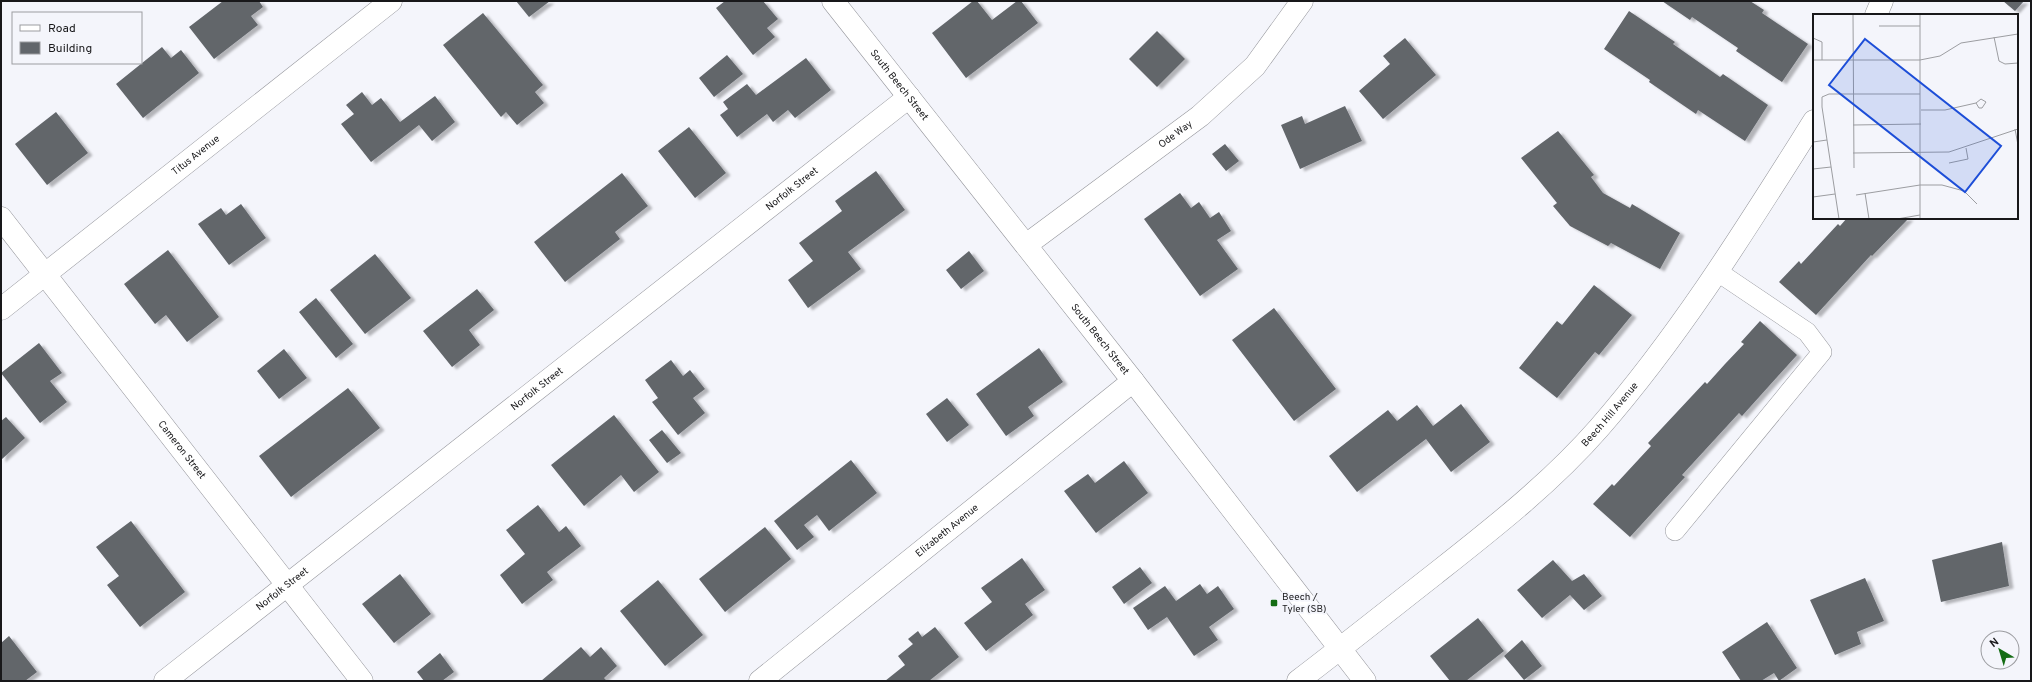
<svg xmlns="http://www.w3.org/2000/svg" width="2032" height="682" font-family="Overpass,sans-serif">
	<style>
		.building { fill: #62666b; filter: url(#shadow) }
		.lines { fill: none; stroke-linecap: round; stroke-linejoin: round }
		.service-casing { stroke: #94959b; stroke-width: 20 }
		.minor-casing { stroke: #94959b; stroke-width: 23 }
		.tertiary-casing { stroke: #94959b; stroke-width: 23 }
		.service { stroke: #fff; stroke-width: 19 }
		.minor { stroke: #fff; stroke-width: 22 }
		.tertiary { stroke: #fff; stroke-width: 22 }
		.poi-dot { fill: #146c14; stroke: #f4f5fb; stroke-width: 1.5 }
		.labels { text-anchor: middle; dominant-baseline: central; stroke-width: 3.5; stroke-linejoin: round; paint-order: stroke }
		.street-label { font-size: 10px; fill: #18181a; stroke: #f4f5fb }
		.poi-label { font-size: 10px; fill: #18181a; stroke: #f4f5fb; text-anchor: start }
		.inset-road { fill: none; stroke: #9c9da1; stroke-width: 1 }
		.view { fill: #1d4ed8; fill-opacity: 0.15; stroke: #1d4ed8; stroke-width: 2 }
		.inset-edge { fill: none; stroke: #18181a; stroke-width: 2 }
	</style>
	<defs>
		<filter id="shadow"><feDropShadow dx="4.5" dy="2.5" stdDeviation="1" flood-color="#0004"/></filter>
	</defs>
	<rect width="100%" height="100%" fill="#f4f5fb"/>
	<!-- building -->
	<path class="building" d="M 223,1 L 259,1 L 263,7 L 251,16 L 258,25 L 214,59 L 189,27 Z
		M 516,1 L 550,1 L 529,17 Z
		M 725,1 L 763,1 L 778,19 L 767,28 L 775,37 L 753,55 L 716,8 Z
		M 973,1 L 977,1 L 992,20 L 1017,1 L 1021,1 L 1038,23 L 966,78 L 932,33 Z
		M 1662,1 L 1750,1 L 1764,10 L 1762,13 L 1808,44 L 1782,82 L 1736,51 L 1738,48 L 1692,17 L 1690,20 Z
		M 2003,1 L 2024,1 L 2015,11 Z
		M 1629,11 L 1675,42 L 1673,44 L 1720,77 L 1723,74 L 1768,105 L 1745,141 L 1698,110 L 1696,114 L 1649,82 L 1650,80 L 1604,49 Z
		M 483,13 L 543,85 L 535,92 L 544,103 L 517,125 L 506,112 L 501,117 L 443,45 Z
		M 1157,31 L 1185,59 L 1157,87 L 1129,59 Z
		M 1405,38 L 1436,75 L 1383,119 L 1359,91 L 1390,64 L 1383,56 Z
		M 162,47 L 171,58 L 181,50 L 199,73 L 143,118 L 116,84 Z
		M 727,55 L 743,74 L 714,97 L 699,78 Z
		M 806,58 L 831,90 L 795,118 L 788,110 L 773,122 L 767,114 L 737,137 L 720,115 L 728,109 L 723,102 L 747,84 L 756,95 Z
		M 362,92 L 372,105 L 381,98 L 400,122 L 435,96 L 455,122 L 432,141 L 419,125 L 371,162 L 341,124 L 354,114 L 346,105 Z
		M 1345,106 L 1362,141 L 1300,169 L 1281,125 L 1302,116 L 1305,124 Z
		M 56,112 L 88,153 L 47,185 L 15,144 Z
		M 689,127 L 726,173 L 695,198 L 658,151 Z
		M 1558,131 L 1594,175 L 1591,177 L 1603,193 L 1630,208 L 1632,204 L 1680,233 L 1660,269 L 1611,243 L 1608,246 L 1570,226 L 1553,206 L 1557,203 L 1521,158 Z
		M 1225,144 L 1239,161 L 1226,171 L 1212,154 Z
		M 876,171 L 905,210 L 848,252 L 861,269 L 808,308 L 788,280 L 813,261 L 799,243 L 842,211 L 835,201 Z
		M 622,173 L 648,206 L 615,232 L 620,239 L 565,282 L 534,242 Z
		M 1180,193 L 1191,208 L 1199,202 L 1210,218 L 1219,212 L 1231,231 L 1217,240 L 1238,269 L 1200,296 L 1144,219 Z
		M 241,204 L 266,238 L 229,265 L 198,224 L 221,208 L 226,215 Z
		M 1847,218 L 1909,218 L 1872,256 L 1871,255 L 1816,315 L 1779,282 L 1799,261 L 1801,264 L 1838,224 L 1840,226 Z
		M 168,250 L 219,317 L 187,342 L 166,315 L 155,324 L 124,284 Z
		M 969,251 L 984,271 L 961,289 L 946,270 Z
		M 375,254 L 411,298 L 365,334 L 330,290 Z
		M 1594,285 L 1632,315 L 1599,355 L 1595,352 L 1557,398 L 1519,368 L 1557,321 L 1562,325 Z
		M 477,289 L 494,310 L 469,330 L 480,345 L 452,367 L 423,331 Z
		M 316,298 L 353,344 L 336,358 L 299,312 Z
		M 1274,308 L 1336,389 L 1294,421 L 1232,340 Z
		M 1760,321 L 1797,355 L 1742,416 L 1739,413 L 1682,475 L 1685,477 L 1630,537 L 1593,504 L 1612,484 L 1614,486 L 1651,446 L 1648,443 L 1705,382 L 1707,384 L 1725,364 L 1744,344 L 1741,342 Z
		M 39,343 L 62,373 L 50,381 L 67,402 L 40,423 L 1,373 Z
		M 1039,348 L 1063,382 L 1028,407 L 1034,416 L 1006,436 L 976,394 Z
		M 284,349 L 307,378 L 279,399 L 257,371 Z
		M 671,360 L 683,376 L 690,370 L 705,389 L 693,398 L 705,413 L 678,435 L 652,402 L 658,398 L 645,380 Z
		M 348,388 L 380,428 L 291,497 L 259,456 Z
		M 947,398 L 969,425 L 947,442 L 926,414 Z
		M 1461,404 L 1490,442 L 1451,472 L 1426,439 L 1357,492 L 1329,456 L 1388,410 L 1397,421 L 1417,405 L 1433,426 Z
		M 614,415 L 659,472 L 634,492 L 621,475 L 584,506 L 551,465 Z
		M 6,417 L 25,438 L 1,460 L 1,421 Z
		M 662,430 L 681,453 L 667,463 L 649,440 Z
		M 851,460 L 877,493 L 829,531 L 817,515 L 804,525 L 814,537 L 797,550 L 774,521 Z
		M 1124,461 L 1148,493 L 1096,533 L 1064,491 L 1088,474 L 1095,483 Z
		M 538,505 L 559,532 L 566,526 L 581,546 L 547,572 L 553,580 L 522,604 L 500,575 L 525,554 L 506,530 Z
		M 131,521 L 185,592 L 140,627 L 107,585 L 119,576 L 96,547 Z
		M 765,527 L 791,559 L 725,612 L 699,579 Z
		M 2002,542 L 2009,586 L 1941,602 L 1932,560 Z
		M 1022,558 L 1045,590 L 1025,604 L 1033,615 L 986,651 L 964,623 L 992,602 L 981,588 Z
		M 1553,560 L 1572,581 L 1584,574 L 1602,596 L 1584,610 L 1570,595 L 1542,618 L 1517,590 Z
		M 1140,567 L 1152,583 L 1124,604 L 1112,587 Z
		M 400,574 L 431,614 L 394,643 L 362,604 Z
		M 1865,578 L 1884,621 L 1857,632 L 1861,644 L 1835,655 L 1810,600 Z
		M 658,580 L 703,635 L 665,666 L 620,611 Z
		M 1200,584 L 1207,594 L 1218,586 L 1234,609 L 1209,627 L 1218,640 L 1194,656 L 1167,617 L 1148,630 L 1133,608 L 1165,586 L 1176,601 Z
		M 1478,618 L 1504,651 L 1466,681 L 1450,681 L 1430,656 Z
		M 1767,622 L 1797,668 L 1779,681 L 1774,673 L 1761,681 L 1741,681 L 1722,652 Z
		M 935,627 L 959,657 L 929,681 L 885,681 L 905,665 L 898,656 L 913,644 L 908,639 L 918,631 L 922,637 Z
		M 9,636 L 37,672 L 25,681 L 1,681 L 1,643 Z
		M 1522,640 L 1542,666 L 1524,680 L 1504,656 Z
		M 581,647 L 590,657 L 601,647 L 617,666 L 604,678 L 607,681 L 541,681 Z
		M 440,653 L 454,672 L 442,681 L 424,681 L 417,672 Z"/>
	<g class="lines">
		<defs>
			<path id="service" d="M 1675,531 L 1822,352 L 1807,332 L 1718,272"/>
			<g id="minor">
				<path d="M 1876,15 L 1882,1"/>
				<path id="s1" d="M 1,218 L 362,681"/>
				<path id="s2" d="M 1026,245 L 1200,116 L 1255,66 L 1302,1"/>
				<path id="s3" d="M 1,309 L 391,1"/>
				<path id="s4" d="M 165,681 L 909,97"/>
				<path id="s5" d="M 760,681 L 1133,381"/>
				<path id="s6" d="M 1298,681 C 1344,646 1389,610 1435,574 C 1492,529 1551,483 1599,428 C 1681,334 1747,227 1814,121"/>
			</g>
			<g id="tertiary">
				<path id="s7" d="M 833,1 L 1133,381 L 1365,681"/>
			</g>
		</defs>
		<!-- service casing -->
		<use href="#service" class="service-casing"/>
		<!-- minor casing -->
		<use href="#minor" class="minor-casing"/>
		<!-- tertiary casing -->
		<use href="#tertiary" class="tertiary-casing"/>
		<!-- service -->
		<use href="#service" class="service"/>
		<!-- minor -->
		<use href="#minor" class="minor"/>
		<!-- tertiary -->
		<use href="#tertiary" class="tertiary"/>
	</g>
	<!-- markers -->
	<rect class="poi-dot" x="1270" y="599" width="8" height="8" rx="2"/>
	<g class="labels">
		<!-- street labels -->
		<g class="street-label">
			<text stroke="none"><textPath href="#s7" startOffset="107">South Beech Street</textPath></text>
			<text stroke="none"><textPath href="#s2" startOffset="186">Ode Way</textPath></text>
			<text stroke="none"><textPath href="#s3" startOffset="248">Titus Avenue</textPath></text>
			<text stroke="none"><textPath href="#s4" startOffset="797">Norfolk Street</textPath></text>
			<text stroke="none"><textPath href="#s7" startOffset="431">South Beech Street</textPath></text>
			<text stroke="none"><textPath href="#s4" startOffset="473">Norfolk Street</textPath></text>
			<text stroke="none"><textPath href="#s6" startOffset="411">Beech Hill Avenue</textPath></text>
			<text stroke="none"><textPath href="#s1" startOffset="294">Cameron Street</textPath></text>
			<text stroke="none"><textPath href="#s5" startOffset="240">Elizabeth Avenue</textPath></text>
			<text stroke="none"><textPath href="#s4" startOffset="149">Norfolk Street</textPath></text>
		</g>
		<!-- poi labels -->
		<g class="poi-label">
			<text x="1282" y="597">Beech /<tspan x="1282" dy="12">Tyler (SB)</tspan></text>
		</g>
	</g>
	<!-- overview -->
	<g transform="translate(1813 14)">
		<rect width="205" height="205" fill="#f4f5fb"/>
		<path class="inset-road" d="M 40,0 L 41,154M 66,12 L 107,12M 181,23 L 186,47 L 192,50 L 205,49M 0,24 L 9,28 L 9,46M 0,46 L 107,46 L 127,42 L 148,29 L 205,20M 108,96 L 132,96 L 163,89 L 166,94 L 169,94 L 173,88 L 168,85 L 163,89M 40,111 L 108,110M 202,115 L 205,131M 0,128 L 14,126M 40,139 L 136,138 L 205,115M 136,149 L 155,145 L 153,134M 0,155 L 18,153M 52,179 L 56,205M 43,181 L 107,171 L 129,171 L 151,177 L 164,190M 0,183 L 22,180M 26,205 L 9,93 L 9,83 L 16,80 L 107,80M 84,205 L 107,201M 107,205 L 107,0"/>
		<path class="view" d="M 52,25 L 188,132 L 152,178 L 16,71 Z"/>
		<rect width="205" height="205" class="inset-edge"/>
	</g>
	<!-- border -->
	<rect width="2032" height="682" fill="none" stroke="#18181a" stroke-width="4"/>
	<!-- legend -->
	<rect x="12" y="12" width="130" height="52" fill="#f4f5fb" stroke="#9c9da1"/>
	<rect x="20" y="25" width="20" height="6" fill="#ffffff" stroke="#9c9da1"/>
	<text x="48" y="32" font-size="12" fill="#18181a">Road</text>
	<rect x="20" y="42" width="20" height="12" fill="#62666b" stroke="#9c9da1"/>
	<text x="48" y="52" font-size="12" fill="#18181a">Building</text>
	<!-- north arrow -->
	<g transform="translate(2000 650) rotate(322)"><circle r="19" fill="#f4f5fb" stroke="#9c9da1"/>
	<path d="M0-3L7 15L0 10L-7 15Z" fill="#146c14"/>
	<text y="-6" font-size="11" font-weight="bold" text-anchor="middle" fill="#18181a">N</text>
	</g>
</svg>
